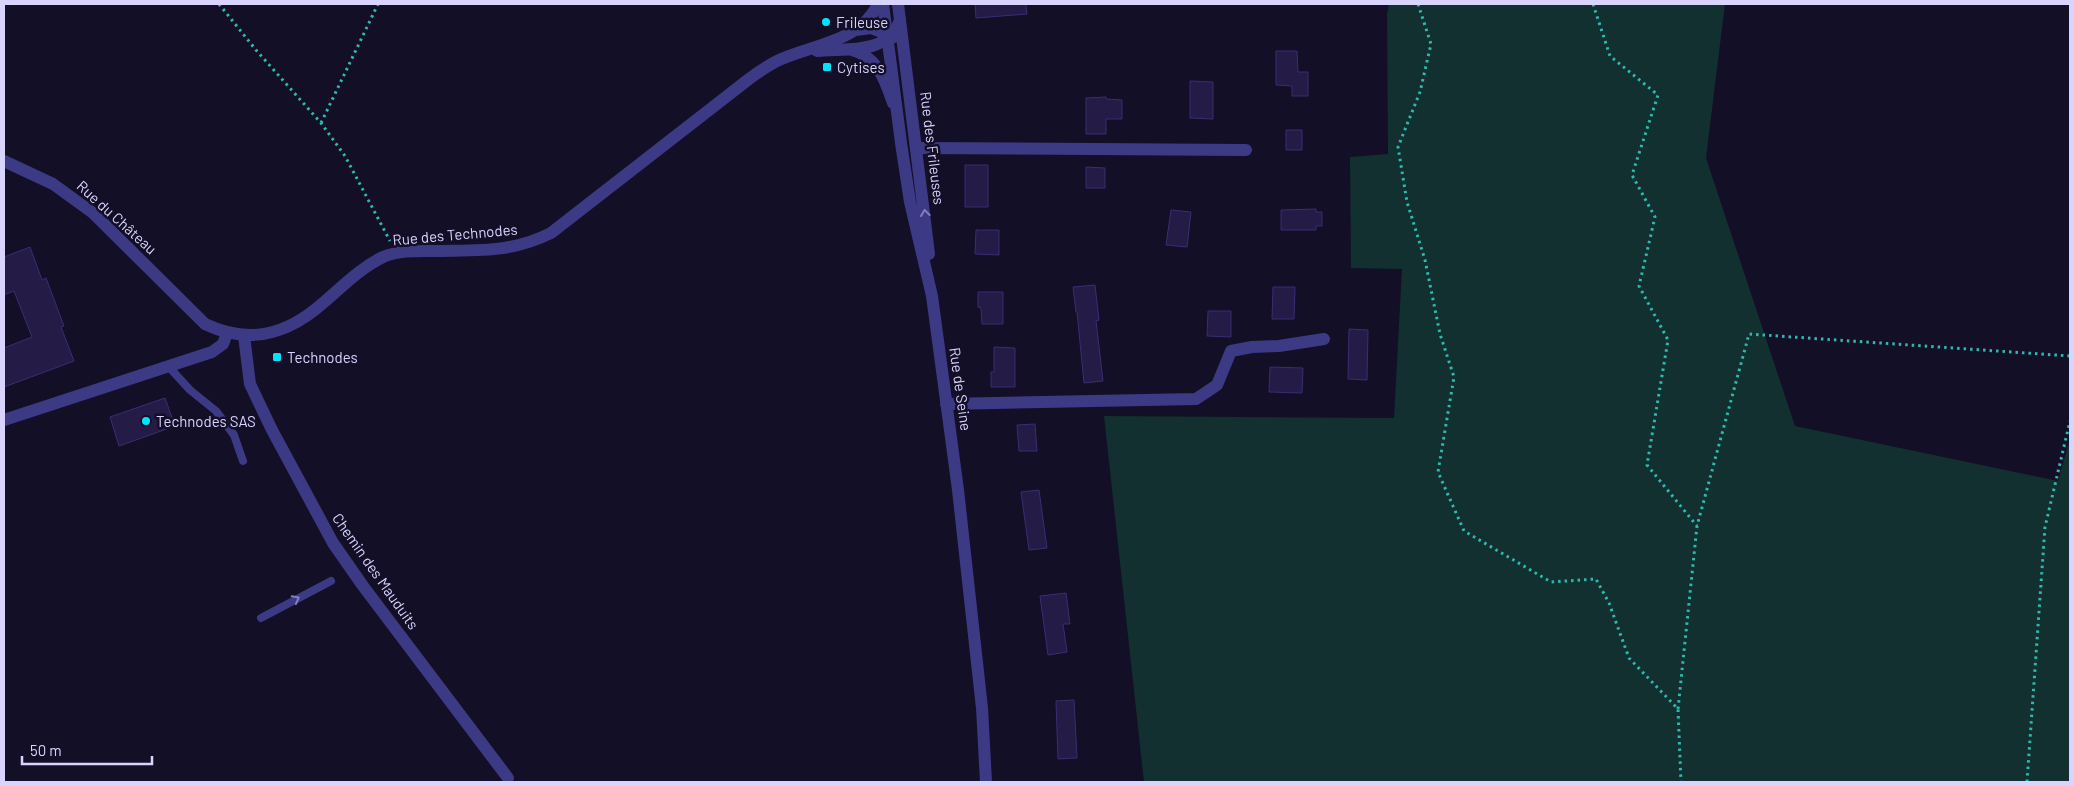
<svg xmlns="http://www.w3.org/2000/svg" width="2074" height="786" font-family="Barlow,sans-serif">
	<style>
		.green { fill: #12302f }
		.building { fill: #241b47; stroke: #3b2d73 }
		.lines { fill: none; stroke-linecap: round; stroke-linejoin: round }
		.path { stroke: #2fb8b0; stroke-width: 3; stroke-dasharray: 2.5 4; stroke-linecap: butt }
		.service { stroke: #3d3a85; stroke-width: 8 }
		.minor { stroke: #3d3a85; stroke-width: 12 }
		.tertiary { stroke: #3d3a85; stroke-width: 12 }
		.oneway { stroke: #837fbc }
		.poi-dot { fill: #00e5ff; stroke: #130f26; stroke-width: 2 }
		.labels { text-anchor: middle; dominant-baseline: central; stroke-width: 5; stroke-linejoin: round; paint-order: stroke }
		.poi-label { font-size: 15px; fill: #d9d4ff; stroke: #130f26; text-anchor: start }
		.street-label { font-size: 15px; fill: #d9d4ff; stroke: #130f26 }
	</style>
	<rect width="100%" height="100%" fill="#130f26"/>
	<!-- green -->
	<path class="green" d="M 1389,4 L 1725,4 L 1706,158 L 1795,426 L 2058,481 L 2070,438 L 2070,782 L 1144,782 L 1104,416 L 1394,418 L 1402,269 L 1351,268 L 1350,157 L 1388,154 L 1387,14 Z"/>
	<!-- building -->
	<path class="building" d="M 975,4 L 1026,4 L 1027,14 L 976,18 Z
		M 1276,51 L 1297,51 L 1298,72 L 1308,72 L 1308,96 L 1292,96 L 1292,86 L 1276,85 Z
		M 1190,81 L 1213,82 L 1213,119 L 1190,118 Z
		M 1106,97 L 1106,99 L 1122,100 L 1122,119 L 1106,119 L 1106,134 L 1086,134 L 1086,98 Z
		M 1286,130 L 1302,130 L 1302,150 L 1286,150 Z
		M 965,165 L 988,165 L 988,207 L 965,207 Z
		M 1086,167 L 1105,168 L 1105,188 L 1086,188 Z
		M 1316,209 L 1316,212 L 1322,212 L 1322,226 L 1316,226 L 1316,230 L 1281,230 L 1281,210 Z
		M 1171,210 L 1191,212 L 1187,247 L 1166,245 Z
		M 976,230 L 999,230 L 999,255 L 975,254 Z
		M 30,247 L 42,280 L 46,278 L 64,326 L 61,327 L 74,361 L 4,387 L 4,348 L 32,337 L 14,291 L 4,295 L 4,257 Z
		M 1095,285 L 1099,320 L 1096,321 L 1103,381 L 1084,383 L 1077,312 L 1076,312 L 1073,287 Z
		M 1273,287 L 1295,287 L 1294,319 L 1272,319 Z
		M 978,292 L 1003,292 L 1003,324 L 982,324 L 981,308 L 978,307 Z
		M 1208,311 L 1231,311 L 1231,337 L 1207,336 Z
		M 1349,329 L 1368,330 L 1367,380 L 1348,379 Z
		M 994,347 L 1015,348 L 1015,387 L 991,387 L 991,372 L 994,372 Z
		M 1270,367 L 1303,368 L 1302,393 L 1269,392 Z
		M 165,398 L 175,426 L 119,446 L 110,417 Z
		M 1035,424 L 1037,451 L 1019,451 L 1017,425 Z
		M 1039,490 L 1047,548 L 1029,550 L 1021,492 Z
		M 1066,593 L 1070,624 L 1063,624 L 1067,652 L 1048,655 L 1040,596 Z
		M 1074,700 L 1077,758 L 1058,759 L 1056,701 Z"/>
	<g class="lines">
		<!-- path -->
		<path class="path" d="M 219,4 L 256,50 L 321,123 L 345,156 L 390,241
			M 1418,4 L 1431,44 L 1420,92 L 1398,147 L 1407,202 L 1425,260 L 1440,334 L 1454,377 L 1438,472 L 1464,531 L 1551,582 L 1596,579 L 1609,603 L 1629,658 L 1678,709 L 1681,782
			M 1593,4 L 1610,56 L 1658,95 L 1632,175 L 1655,217 L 1639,286 L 1668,340 L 1647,465 L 1697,526
			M 321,123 L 378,4
			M 1678,709 L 1697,526 L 1749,334 L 2070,356
			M 2027,782 L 2045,527 L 2070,421"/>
		<!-- service -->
		<path class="service" d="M 168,366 L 190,390 L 216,411 L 234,435 L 243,461
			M 261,618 L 331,581"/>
		<!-- minor -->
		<path class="minor" d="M 856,30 L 871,28 L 894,37
			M 852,50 C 878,57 885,80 893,103
			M 817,51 C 849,48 887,55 900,20
			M 917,148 L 1246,150
			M 4,161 L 53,184 L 93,213 L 205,324 C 249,345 287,335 323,303 C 342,287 360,268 383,257 C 399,250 418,251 436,251 C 479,250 511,253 551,233 L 749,79 C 757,73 766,67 775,62 C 809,45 860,43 878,4
			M 244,336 L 250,384 L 272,430 L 333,543 L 363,586 L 508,778
			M 946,404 L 1196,399 L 1217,385 L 1231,351 L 1252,347 L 1279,346 L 1324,339
			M 4,420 L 212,352 L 223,344 L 227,333"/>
		<!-- tertiary -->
		<path class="tertiary" d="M 883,4 L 901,143 L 910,202 L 932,296 L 958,490 L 982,708 L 986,782
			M 898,4 L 929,254"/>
	</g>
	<!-- one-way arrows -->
	<defs><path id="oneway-chevron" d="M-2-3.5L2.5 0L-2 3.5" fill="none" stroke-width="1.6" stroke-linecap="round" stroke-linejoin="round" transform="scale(1.25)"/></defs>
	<g class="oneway">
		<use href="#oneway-chevron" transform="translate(925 213) rotate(-97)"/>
		<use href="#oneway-chevron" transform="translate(296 599) rotate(-28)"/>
	</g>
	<!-- markers -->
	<g class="poi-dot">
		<circle cx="826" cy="22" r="5"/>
		<rect x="822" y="62" width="10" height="10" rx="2.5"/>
		<rect x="272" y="352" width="10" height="10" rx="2.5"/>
		<circle cx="146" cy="421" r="5"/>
	</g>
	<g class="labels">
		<!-- poi labels -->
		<g class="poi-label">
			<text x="836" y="22">Frileuse</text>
			<text x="837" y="67">Cytises</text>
			<text x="287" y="357">Technodes</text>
			<text x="156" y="421">Technodes SAS</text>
		</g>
		<!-- street labels -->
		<g class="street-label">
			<text transform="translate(933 148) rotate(83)">Rue des Frileuses</text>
			<text transform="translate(117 217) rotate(42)">Rue du Château</text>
			<text transform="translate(455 234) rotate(-5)">Rue des Technodes</text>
			<text transform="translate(961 389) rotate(82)">Rue de Seine</text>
			<text transform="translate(376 571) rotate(55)">Chemin des Mauduits</text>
		</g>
	</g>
	<!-- border -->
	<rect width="2074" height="786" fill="none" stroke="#d9d4ff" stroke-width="10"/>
	<!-- scale -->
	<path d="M22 756v8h130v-8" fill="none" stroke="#d9d4ff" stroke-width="2.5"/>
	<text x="30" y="756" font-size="15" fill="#d9d4ff" stroke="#130f26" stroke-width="4" paint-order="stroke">50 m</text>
</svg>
